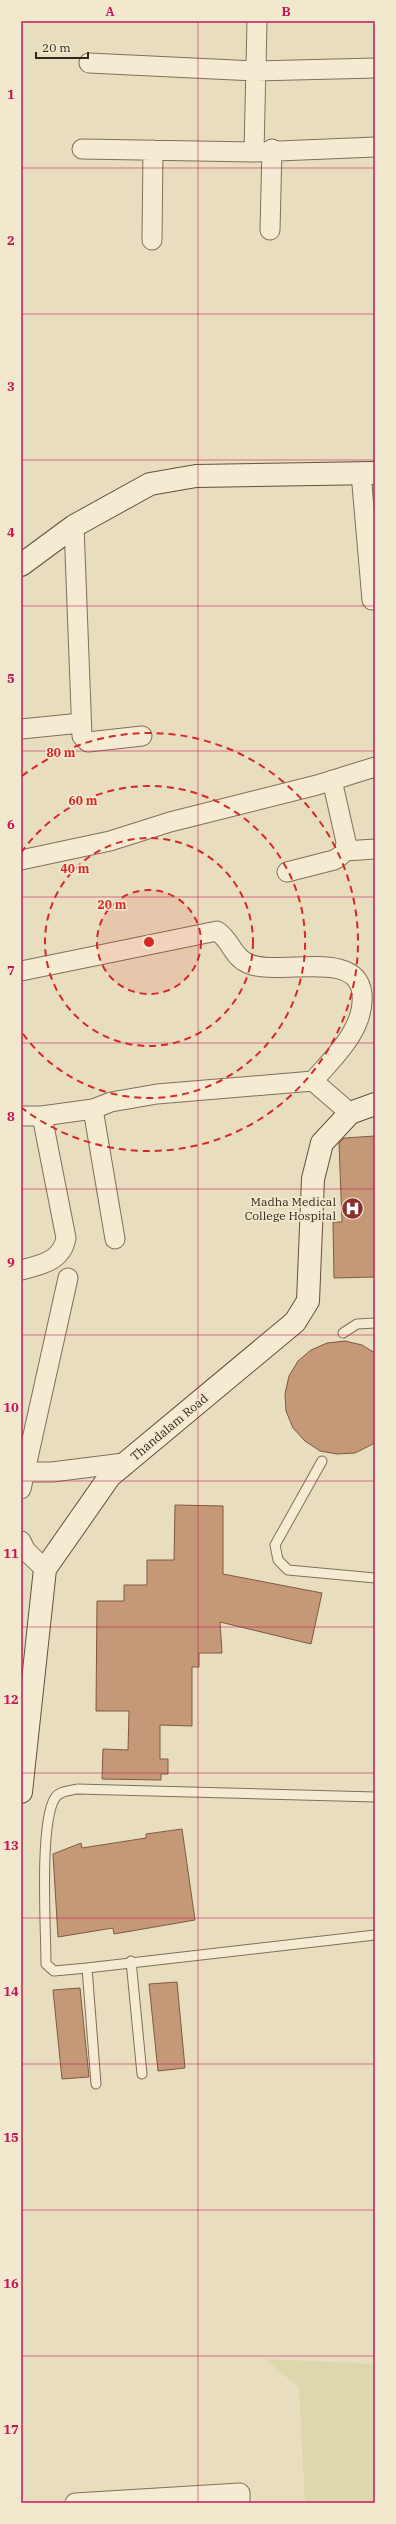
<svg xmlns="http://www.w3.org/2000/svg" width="396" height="2524" font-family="'IBM Plex Serif',serif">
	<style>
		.farmland { fill: #ded7ad }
		.building { fill: #c59978; stroke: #7e5a41 }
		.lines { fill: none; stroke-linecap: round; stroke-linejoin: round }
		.lane-casing { stroke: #816f59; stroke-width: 11 }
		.street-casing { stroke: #816f59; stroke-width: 21 }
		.secondary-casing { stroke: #62503c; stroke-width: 24 }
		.lane { stroke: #f5ebd2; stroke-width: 9 }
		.street { stroke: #f5ebd2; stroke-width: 19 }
		.secondary { stroke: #f5ebd2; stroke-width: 22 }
		.grid { fill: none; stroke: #c2185b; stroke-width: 1; stroke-opacity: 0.55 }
		.ring { fill: none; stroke: #d62828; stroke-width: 2; stroke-dasharray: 7 5 }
		.labels { text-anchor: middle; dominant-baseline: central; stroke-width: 3.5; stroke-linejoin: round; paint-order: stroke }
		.poi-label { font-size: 12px; fill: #31271c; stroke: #f2e8ce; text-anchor: end }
		.street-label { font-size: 12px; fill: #31271c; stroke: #f2e8ce }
		.centre { fill: #d62828; stroke: #f2e8ce; stroke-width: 2 }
		.ring-label { font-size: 12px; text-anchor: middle; font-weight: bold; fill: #d62828; stroke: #f2e8ce; stroke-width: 3.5; stroke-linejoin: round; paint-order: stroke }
		.neatline { fill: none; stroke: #c2185b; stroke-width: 1.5 }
		.grid-label { font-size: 13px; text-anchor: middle; font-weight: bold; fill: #c2185b }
	</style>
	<rect width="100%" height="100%" fill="#e9ddbf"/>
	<!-- farmland -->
	<path class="farmland" d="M 266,2359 L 375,2364 L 375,2503 L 305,2503 L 299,2388 Z"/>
	<!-- building -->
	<path class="building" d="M 375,1136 L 375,1277 L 334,1278 L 333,1222 L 342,1222 L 339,1143 L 344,1138 Z
		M 345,1341 L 362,1345 L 375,1353 L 375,1443 L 355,1453 L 337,1454 L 320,1451 L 305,1441 L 293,1428 L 286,1411 L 285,1394 L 289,1376 L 298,1361 L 311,1350 L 327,1343 Z
		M 175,1505 L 223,1506 L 223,1574 L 322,1593 L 311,1644 L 220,1622 L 222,1653 L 199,1653 L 199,1667 L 192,1667 L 192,1726 L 160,1725 L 160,1759 L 168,1759 L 168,1774 L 161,1774 L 161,1780 L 102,1779 L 103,1749 L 128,1750 L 129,1711 L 96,1711 L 97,1601 L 124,1601 L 124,1585 L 147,1585 L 147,1560 L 174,1560 Z
		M 182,1829 L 195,1920 L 114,1934 L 113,1928 L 58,1937 L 53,1854 L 81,1843 L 82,1848 L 146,1838 L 146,1834 Z
		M 177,1982 L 185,2068 L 158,2071 L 149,1984 Z
		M 80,1988 L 89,2077 L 62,2079 L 53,1990 Z"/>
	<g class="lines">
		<defs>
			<path id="lane" d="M 343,1333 L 357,1324 L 375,1323
				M 322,1461 L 275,1545 L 278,1560 L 288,1570 L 375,1578
				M 375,1797 L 77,1789 C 69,1791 59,1791 55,1798 C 39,1823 46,1931 46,1964 L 54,1971 L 87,1968 L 375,1935
				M 131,1961 L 142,2074
				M 87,1968 L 96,2084"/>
			<path id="street" d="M 89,63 L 255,71 L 375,68
				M 82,149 L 254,152 L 375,147
				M 254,152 L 257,21
				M 270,230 L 272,149
				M 152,240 L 153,150
				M 361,473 L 372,600
				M 74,526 L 82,736 L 88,742 L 142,736
				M 21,729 L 81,723
				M 345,851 L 375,849
				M 21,860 L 110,841 L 170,822 L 317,785 L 375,767
				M 287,872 L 334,860 C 343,855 345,852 346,842 L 332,780
				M 21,971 L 217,931 C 231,940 232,956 247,963 C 277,978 357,947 362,994 C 365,1029 334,1057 313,1081 L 157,1094 L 111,1102 L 93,1109 L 115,1239
				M 313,1081 L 350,1113
				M 21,1116 L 42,1116 L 93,1109
				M 21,1270 C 41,1265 62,1261 66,1238 L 42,1116
				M 21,1472 L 52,1472 L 124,1463
				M 21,1489 L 68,1278
				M 21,1541 L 26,1551 L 45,1569
				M 75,2503 L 240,2493 L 240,2503"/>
			<path id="secondary" d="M 21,565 L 74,526 L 150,484 L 196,476 L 375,473
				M 21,1792 L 45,1569 L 110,1476 L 295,1322 L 308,1301 L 313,1179 L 322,1143 L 350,1113 L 375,1104"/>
		</defs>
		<!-- lane casing -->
		<use href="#lane" class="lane-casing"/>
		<!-- street casing -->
		<use href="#street" class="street-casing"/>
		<!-- secondary casing -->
		<use href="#secondary" class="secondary-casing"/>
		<!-- lane -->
		<use href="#lane" class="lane"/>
		<!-- street -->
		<use href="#street" class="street"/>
		<!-- secondary -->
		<use href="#secondary" class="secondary"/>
	</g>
	<!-- grid -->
	<path class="grid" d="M 198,21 L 198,2503M 21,168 L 375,168M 21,314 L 375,314M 21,460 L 375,460M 21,606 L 375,606M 21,751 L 375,751M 21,897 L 375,897M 21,1043 L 375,1043M 21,1189 L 375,1189M 21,1335 L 375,1335M 21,1481 L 375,1481M 21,1627 L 375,1627M 21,1773 L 375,1773M 21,1918 L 375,1918M 21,2064 L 375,2064M 21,2210 L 375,2210M 21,2356 L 375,2356"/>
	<!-- distance rings -->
	<circle cx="149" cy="942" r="52" fill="#d62828" fill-opacity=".12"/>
	<g class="ring">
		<circle cx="149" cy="942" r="52"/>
		<circle cx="149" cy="942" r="104"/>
		<path d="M21 853A156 156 0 1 1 21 1031"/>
		<path d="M22 776A209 209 0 1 1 22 1108"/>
	</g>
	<!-- icons -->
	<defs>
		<symbol id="hospital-disc" viewBox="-11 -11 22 22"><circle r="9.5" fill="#8b2f2e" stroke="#f2e8ce"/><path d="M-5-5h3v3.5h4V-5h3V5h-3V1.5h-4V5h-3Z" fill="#fff"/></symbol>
	</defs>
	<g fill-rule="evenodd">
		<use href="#hospital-disc" x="340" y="1196" width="25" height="25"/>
	</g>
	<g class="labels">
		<!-- poi labels -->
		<g class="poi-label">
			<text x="336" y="1201">Madha Medical<tspan x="336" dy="14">College Hospital</tspan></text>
		</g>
		<!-- street labels -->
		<g class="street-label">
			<text transform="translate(169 1427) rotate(-40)">Thandalam Road</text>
		</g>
	</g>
	<circle cx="149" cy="942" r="6" class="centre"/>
	<g class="ring-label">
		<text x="61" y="757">80 m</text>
		<text x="83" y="805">60 m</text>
		<text x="75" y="873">40 m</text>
		<text x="112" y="909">20 m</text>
	</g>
	<!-- border -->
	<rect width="396" height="2524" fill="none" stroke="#f2e8ce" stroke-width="44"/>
	<!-- scale -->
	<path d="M36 52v6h52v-6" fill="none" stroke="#31271c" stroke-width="2"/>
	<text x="42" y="52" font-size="12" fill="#31271c" stroke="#f2e8ce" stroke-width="3" paint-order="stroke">20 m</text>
	<rect x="22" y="22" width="352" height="2480" class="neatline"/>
	<g class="grid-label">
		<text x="110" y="16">A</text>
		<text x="286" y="16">B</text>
		<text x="11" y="99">1</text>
		<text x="11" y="245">2</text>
		<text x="11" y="391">3</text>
		<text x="11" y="537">4</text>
		<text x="11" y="683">5</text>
		<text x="11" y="829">6</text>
		<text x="11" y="975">7</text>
		<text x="11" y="1121">8</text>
		<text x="11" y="1267">9</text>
		<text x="11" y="1412">10</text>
		<text x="11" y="1558">11</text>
		<text x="11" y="1704">12</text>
		<text x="11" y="1850">13</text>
		<text x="11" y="1996">14</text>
		<text x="11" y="2142">15</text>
		<text x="11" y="2288">16</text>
		<text x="11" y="2434">17</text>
	</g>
</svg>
